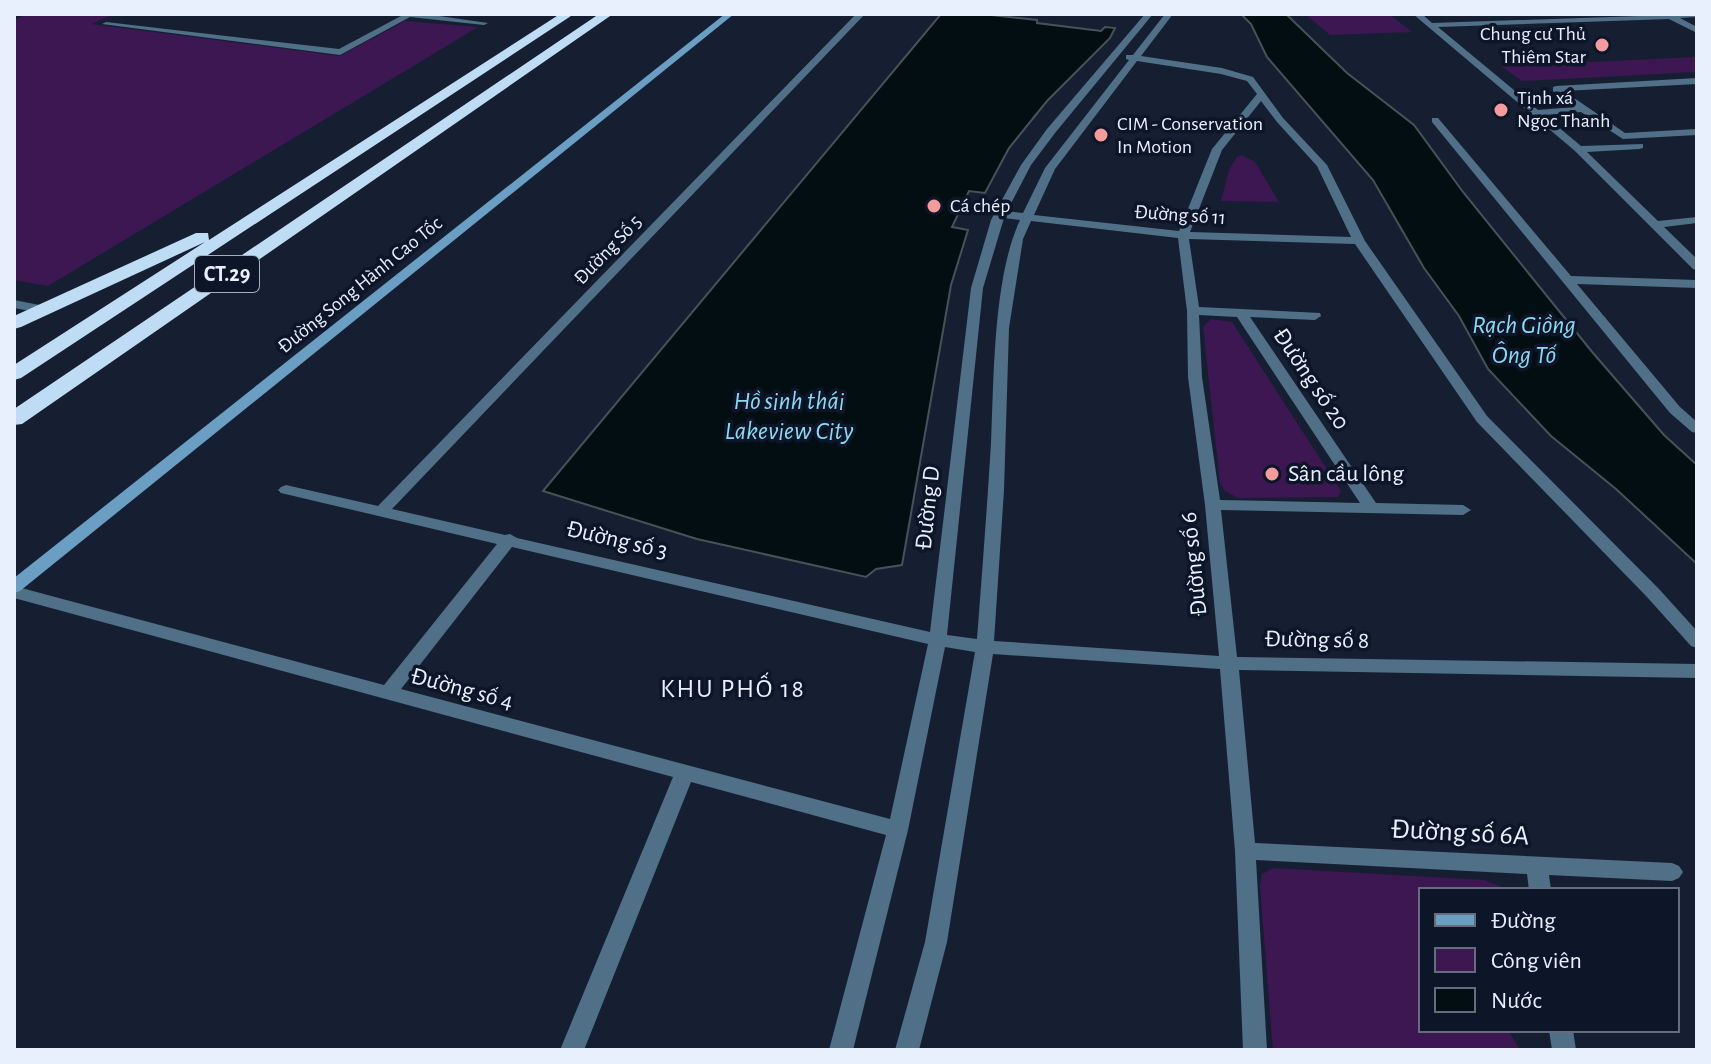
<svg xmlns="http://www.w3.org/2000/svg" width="1711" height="1064" font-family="'Alegreya Sans',sans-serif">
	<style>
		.green { fill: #3c1752 }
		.water { fill: #020e12; stroke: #475258; stroke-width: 2 }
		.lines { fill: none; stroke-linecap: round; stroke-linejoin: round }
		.minor { fill: #507087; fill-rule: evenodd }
		.tertiary { fill: #507087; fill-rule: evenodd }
		.secondary { fill: #6a9ec3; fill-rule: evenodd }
		.motorway { fill: #beddf4; fill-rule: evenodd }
		.poi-dot { fill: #f59b9c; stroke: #0d1628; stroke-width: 3 }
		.labels { text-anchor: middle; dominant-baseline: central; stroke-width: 7; stroke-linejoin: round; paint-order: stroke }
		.far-poi-label { font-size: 20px; fill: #e8effd; stroke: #0d1628; text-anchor: start }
		.far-street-label { font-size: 20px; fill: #e8effd; stroke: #0d1628 }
		.shield { fill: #0d1628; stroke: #a6aebd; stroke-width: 2 }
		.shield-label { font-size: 22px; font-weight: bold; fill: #e8effd }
		.street-label { font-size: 24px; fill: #e8effd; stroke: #0d1628 }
		.poi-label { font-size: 24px; fill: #e8effd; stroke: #0d1628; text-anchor: start }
		.water-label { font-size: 26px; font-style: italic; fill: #88dbf3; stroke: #0d1628 }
		.neighbourhood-label { font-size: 26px; letter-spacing: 2px; fill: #e8effd; stroke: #0d1628 }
		.near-street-label { font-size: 28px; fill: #e8effd; stroke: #0d1628 }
	</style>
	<rect width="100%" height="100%" fill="#161f32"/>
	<!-- green -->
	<path class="green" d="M 28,14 L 114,14 L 91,24 L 340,56 L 405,21 L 478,27 L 48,286 L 14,280 L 14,20 Z
		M 1305,14 L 1389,14 L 1412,32 L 1330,35 Z
		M 1697,57 L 1697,72 L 1522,81 L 1501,66 Z
		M 1242,155 L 1255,162 L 1279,202 L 1221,201 L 1229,170 L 1237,157 Z
		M 1211,319 L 1232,322 L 1341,491 L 1338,497 L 1238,498 L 1225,491 L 1220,483 L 1203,327 Z
		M 1274,868 L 1484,880 L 1509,890 L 1421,890 L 1421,1030 L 1508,1030 L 1520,1050 L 1273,1050 L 1260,886 L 1262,874 Z"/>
	<!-- water -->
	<path class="water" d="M 941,14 L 982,14 L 1037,20 L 1037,23 L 1101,31 L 1105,27 L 1115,28 L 1110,38 L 1047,101 L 1009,148 L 985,193 L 969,191 L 952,227 L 968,230 L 951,285 L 902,565 L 876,569 L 866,577 L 697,539 L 543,491 Z
		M 1241,14 L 1286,14 L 1347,73 L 1414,125 L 1463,192 L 1593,353 L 1664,435 L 1697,465 L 1697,564 L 1616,489 L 1551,436 L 1488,369 L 1459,316 L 1424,268 L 1373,180 L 1267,57 L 1251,24 Z"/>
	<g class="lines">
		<!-- minor -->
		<path class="minor" d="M 14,14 L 19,14 L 15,16 Z
			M 399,14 L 425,14 L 488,23 L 484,25 L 410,17 L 340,55 L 102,24 L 106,22 L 339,49 L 401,16 Z
			M 856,14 L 865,14 L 392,509 L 505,535 L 510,534 L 517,538 L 930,632 L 971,288 L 991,220 L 1021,165 L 1047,129 L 1145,14 L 1153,14 L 1055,133 L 1031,165 L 1007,211 L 1023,213 L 1045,168 L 1129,60 L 1126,59 L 1126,55 L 1133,55 L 1165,14 L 1173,14 L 1141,56 L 1222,68 L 1253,77 L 1283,118 L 1327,165 L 1365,241 L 1487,416 L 1659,589 L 1697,631 L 1697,648 L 1691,646 L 1647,597 L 1477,422 L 1355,244 L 1189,239 L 1199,307 L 1320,313 L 1321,316 L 1315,320 L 1250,317 L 1376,503 L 1463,505 L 1471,510 L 1463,515 L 1221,510 L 1237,657 L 1697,664 L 1697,678 L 1239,670 L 1255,843 L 1672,863 L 1679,866 L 1683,872 L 1679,878 L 1672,881 L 1549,875 L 1551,890 L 1529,890 L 1527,874 L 1256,860 L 1267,1050 L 1243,1050 L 1235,851 L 1220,669 L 993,654 L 947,942 L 919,1050 L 895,1050 L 925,942 L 975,652 L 945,647 L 908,830 L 853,1050 L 829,1050 L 886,835 L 691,782 L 584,1050 L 560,1050 L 673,777 L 14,598 L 14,586 L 384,685 L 497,544 L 281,493 L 278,490 L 281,487 L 286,485 L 378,506 ZM 1137,61 L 1221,74 L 1247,81 L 1257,94 L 1212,149 L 1179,231 L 1034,215 L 1055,169 ZM 1261,101 L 1277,122 L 1317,166 L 1351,237 L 1190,232 L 1222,150 ZM 1004,218 L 1020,220 C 993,278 994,378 991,443 C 987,509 982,574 977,639 L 947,635 L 983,288 ZM 1031,221 L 1178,238 L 1187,311 L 1188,377 L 1205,505 L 1219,656 L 994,641 L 1004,490 L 1009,328 L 1023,239 ZM 1199,315 L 1237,317 L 1360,503 L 1220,500 L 1202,377 ZM 512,547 L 928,644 L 890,819 L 401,689 Z
			M 1413,14 L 1422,14 L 1432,23 L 1697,14 L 1697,17 L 1680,18 L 1697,27 L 1697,33 L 1669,19 L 1438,27 L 1538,110 L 1574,107 L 1553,91 L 1553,87 L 1556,86 L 1697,78 L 1697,84 L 1564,91 L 1625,133 L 1697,129 L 1697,135 L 1623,139 L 1581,112 L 1544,115 L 1581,146 L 1643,144 L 1643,148 L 1639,149 L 1587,152 L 1658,221 L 1697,217 L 1697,223 L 1664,227 L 1697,259 L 1697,270 L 1693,269 L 1575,151 Z
			M 1432,118 L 1438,118 L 1571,276 L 1697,280 L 1697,288 L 1577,284 L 1680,407 L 1697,422 L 1697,433 L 1692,432 L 1670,413 L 1432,122 Z
			M 1549,1030 L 1573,1030 L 1576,1050 L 1552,1050 Z"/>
		<!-- tertiary -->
		<path class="tertiary" d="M 14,300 L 45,306 L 47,309 L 41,313 L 14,308 Z"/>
		<!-- secondary -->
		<path class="secondary" d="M 725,14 L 734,14 L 20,591 L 14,593 L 14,578 Z"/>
		<!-- motorway -->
		<path class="motorway" d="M 560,14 L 574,14 L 21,378 L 14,380 L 14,365 L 205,242 L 21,327 L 14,329 L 14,316 L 196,233 L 208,233 L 209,240 Z
			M 599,14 L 613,14 L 22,424 L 14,425 L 14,409 Z"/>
	</g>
	<!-- markers -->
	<g class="poi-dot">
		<circle cx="1602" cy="45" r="8"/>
		<circle cx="1501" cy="110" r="8"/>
		<circle cx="1101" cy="135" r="8"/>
		<circle cx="934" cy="206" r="8"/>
		<circle cx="1272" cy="474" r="8"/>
	</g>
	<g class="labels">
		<!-- far-poi labels -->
		<g class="far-poi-label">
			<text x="1586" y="34" text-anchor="end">Chung cư Thủ<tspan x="1586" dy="23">Thiêm Star</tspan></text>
			<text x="1517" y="98">Tịnh xá<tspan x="1517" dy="23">Ngọc Thanh</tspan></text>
			<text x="1117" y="124">CIM - Conservation<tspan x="1117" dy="23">In Motion</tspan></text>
			<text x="950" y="206">Cá chép</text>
		</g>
		<!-- far-street labels -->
		<g class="far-street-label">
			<text transform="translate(1180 215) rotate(4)">Đường số 11</text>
			<text transform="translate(608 250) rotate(-46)">Đường Số 5</text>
			<text transform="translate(360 285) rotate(-39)">Đường Song Hành Cao Tốc</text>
		</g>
		<!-- shield labels -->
		<rect class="shield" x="195" y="256" width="64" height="36" rx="6"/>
		<g class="shield-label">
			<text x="227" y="274">CT.29</text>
		</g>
		<!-- street labels -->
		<g class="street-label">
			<text transform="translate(1311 379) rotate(56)">Đường số 20</text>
			<text transform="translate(928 508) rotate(-84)">Đường D</text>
			<text transform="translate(617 540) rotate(13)">Đường số 3</text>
			<text transform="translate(1194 564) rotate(-96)">Đường số 6</text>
			<text transform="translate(1317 640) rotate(1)">Đường số 8</text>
			<text transform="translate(462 689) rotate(15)">Đường số 4</text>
		</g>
		<!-- poi labels -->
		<g class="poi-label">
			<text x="1288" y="474">Sân cầu lông</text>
		</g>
		<!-- water labels -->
		<g class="water-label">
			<text x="1524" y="325">Rạch Giồng<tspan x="1524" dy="30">Ông Tố</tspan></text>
			<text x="789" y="401">Hồ sinh thái<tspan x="789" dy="30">Lakeview City</tspan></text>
		</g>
		<!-- neighbourhood labels -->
		<g class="neighbourhood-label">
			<text x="733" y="689">KHU PHỐ 18</text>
		</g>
		<!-- near-street labels -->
		<g class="near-street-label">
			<text transform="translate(1460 833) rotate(3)">Đường số 6A</text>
		</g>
	</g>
	<!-- border -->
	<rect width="1711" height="1064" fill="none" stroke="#e8effd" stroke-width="32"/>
	<!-- legend -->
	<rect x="1419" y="888" width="260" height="144" fill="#0d1628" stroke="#656d7d" stroke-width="2"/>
	<rect x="1435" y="914" width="40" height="12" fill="#6a9ec3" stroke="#656d7d" stroke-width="2"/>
	<text x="1491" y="928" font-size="24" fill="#e8effd">Đường</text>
	<rect x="1435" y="948" width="40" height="24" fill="#3c1752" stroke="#656d7d" stroke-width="2"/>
	<text x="1491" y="968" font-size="24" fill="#e8effd">Công viên</text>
	<rect x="1435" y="988" width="40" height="24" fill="#020e12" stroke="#656d7d" stroke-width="2"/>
	<text x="1491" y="1008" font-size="24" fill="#e8effd">Nước</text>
</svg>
